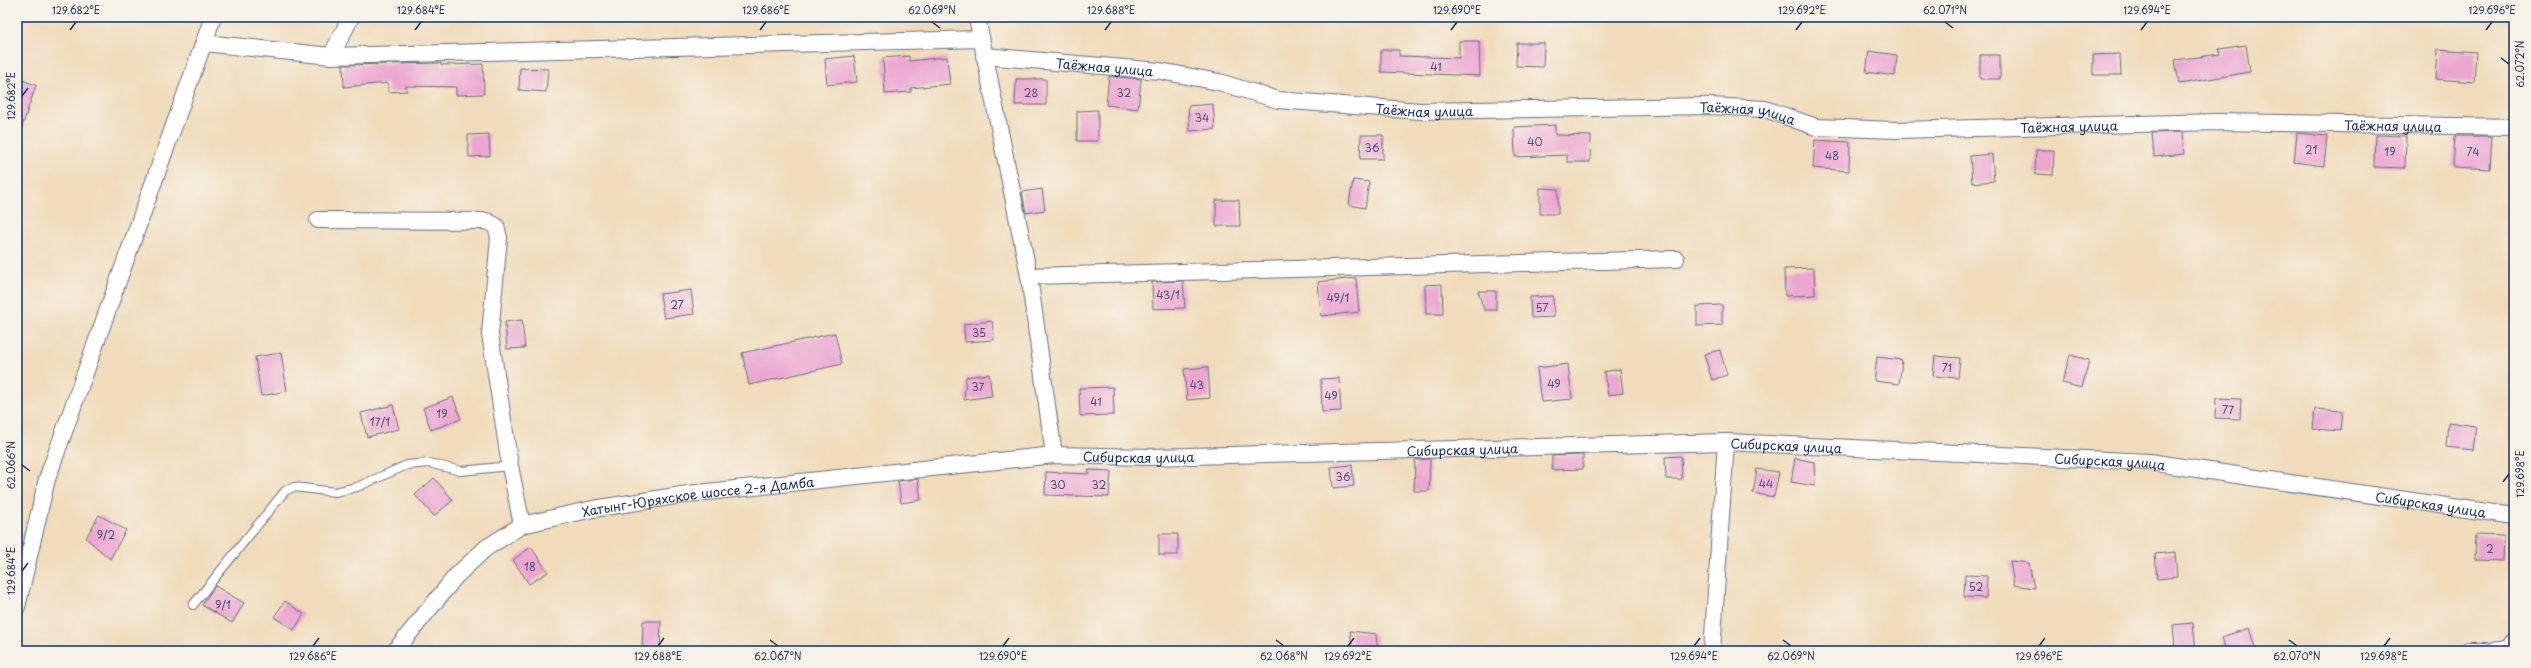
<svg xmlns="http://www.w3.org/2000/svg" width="2531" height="668" font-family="'Playpen Sans',sans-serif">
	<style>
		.building { fill: #eca7d1 }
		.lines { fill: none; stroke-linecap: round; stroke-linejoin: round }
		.service-casing { stroke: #666c7f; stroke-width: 10 }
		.minor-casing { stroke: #666c7f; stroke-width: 18 }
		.service { stroke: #fff; stroke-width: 8 }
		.minor { stroke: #fff; stroke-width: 16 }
		.ticks { fill: none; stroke: #1b2f5e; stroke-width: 1.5 }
		.labels { text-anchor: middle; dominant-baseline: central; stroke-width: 3; stroke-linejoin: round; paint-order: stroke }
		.number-label { font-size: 11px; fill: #4f4d7b }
		.street-label { font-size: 13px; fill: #1b2f5e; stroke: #f7f3e8 }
		.neatline { fill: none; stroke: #1b2f5e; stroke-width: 1.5 }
		.ticks-label { font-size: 10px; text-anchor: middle; fill: #1b2f5e }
	</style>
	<rect width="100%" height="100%" fill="#f7f3e8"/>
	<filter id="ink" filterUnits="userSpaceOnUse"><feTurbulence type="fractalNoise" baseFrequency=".025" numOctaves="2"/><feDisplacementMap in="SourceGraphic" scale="8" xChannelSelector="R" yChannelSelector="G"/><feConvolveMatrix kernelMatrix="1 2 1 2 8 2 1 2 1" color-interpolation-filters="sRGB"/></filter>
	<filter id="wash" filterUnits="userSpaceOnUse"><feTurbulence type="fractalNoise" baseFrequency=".012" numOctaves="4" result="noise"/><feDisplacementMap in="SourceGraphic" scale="16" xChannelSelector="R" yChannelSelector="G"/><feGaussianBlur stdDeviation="0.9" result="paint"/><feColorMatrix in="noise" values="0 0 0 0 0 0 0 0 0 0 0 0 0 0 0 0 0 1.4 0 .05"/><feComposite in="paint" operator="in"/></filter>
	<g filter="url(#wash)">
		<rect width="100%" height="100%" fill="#f0dcbb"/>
		<g id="blocks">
			<!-- building -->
			<path class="building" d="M 1459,41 L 1479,41 L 1480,76 L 1381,72 L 1381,50 L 1399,50 L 1399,56 L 1459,58 Z
				M 1517,43 L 1544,43 L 1543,67 L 1516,66 Z
				M 2246,45 L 2250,72 L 2179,84 L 2175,60 L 2220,54 L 2219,49 Z
				M 2438,49 L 2476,52 L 2474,82 L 2436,79 Z
				M 1869,51 L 1897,55 L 1895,76 L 1866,72 Z
				M 2120,54 L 2121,75 L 2093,75 L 2093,55 Z
				M 1980,55 L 2000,55 L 2000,79 L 1980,79 Z
				M 854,56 L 857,82 L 827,85 L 825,59 Z
				M 909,56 L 909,61 L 947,57 L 950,84 L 911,88 L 911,92 L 885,94 L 883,58 Z
				M 441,63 L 441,65 L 483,64 L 484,94 L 456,95 L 456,87 L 406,86 L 407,91 L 388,92 L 388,83 L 344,87 L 343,65 Z
				M 520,68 L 548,69 L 546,92 L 519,90 Z
				M 1109,76 L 1141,79 L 1138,109 L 1106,105 Z
				M 17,78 L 36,85 L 20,133 L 17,133 Z
				M 1016,79 L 1046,79 L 1046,105 L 1015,105 Z
				M 1213,104 L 1215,129 L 1190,131 L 1188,106 Z
				M 1098,110 L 1098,141 L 1077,141 L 1077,111 Z
				M 1555,125 L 1555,135 L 1591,136 L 1590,162 L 1567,162 L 1567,155 L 1515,157 L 1514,127 Z
				M 2182,132 L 2184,154 L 2154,157 L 2152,133 Z
				M 2297,133 L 2327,136 L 2324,166 L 2294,162 Z
				M 489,134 L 490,156 L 469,157 L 468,135 Z
				M 1361,135 L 1383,135 L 1383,159 L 1360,159 Z
				M 2375,135 L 2406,136 L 2405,168 L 2374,167 Z
				M 2455,136 L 2492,136 L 2490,169 L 2453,167 Z
				M 1815,140 L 1850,142 L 1849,171 L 1813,168 Z
				M 2036,150 L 2054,150 L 2053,175 L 2035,174 Z
				M 1992,154 L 1994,181 L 1972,183 L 1970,156 Z
				M 1353,180 L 1369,182 L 1365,208 L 1349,205 Z
				M 1540,188 L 1558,189 L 1558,214 L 1540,214 Z
				M 1042,189 L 1045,210 L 1026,213 L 1022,192 Z
				M 1216,200 L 1239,200 L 1240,226 L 1216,226 Z
				M 1814,268 L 1815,295 L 1785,296 L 1784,269 Z
				M 1356,278 L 1359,312 L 1321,316 L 1318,282 Z
				M 1183,281 L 1185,308 L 1153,309 L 1152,282 Z
				M 1442,284 L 1443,314 L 1426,314 L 1425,285 Z
				M 691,290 L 694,314 L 664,318 L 660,294 Z
				M 1478,291 L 1496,291 L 1496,310 L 1484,310 Z
				M 1553,296 L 1554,317 L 1531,318 L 1530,297 Z
				M 1722,305 L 1722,325 L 1697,326 L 1697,306 Z
				M 522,320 L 525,348 L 507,349 L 505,322 Z
				M 992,321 L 994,340 L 965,342 L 964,324 Z
				M 835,333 L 842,364 L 749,385 L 742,353 Z
				M 1720,350 L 1727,375 L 1712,380 L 1704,354 Z
				M 281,353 L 287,391 L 261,396 L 255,357 Z
				M 2070,355 L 2089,360 L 2082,388 L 2062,383 Z
				M 1935,356 L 1960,358 L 1958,378 L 1933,376 Z
				M 1877,357 L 1902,360 L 1899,384 L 1874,381 Z
				M 1568,364 L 1572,399 L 1541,402 L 1537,368 Z
				M 1208,367 L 1210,398 L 1187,400 L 1184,369 Z
				M 1620,369 L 1623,393 L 1608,395 L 1604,372 Z
				M 989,374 L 992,396 L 964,400 L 966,377 Z
				M 1339,378 L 1341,411 L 1322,412 L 1321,379 Z
				M 1113,387 L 1114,415 L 1080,416 L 1079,388 Z
				M 453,397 L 461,419 L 431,430 L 423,408 Z
				M 2216,398 L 2241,399 L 2240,419 L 2215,418 Z
				M 393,405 L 399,429 L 367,437 L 361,413 Z
				M 2315,409 L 2343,411 L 2341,431 L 2313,429 Z
				M 2448,422 L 2476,426 L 2473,450 L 2446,447 Z
				M 1583,455 L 1583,469 L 1552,470 L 1552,456 Z
				M 1681,456 L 1682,479 L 1666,479 L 1665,457 Z
				M 1795,458 L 1814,462 L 1815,486 L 1791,482 Z
				M 1430,459 L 1429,491 L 1414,491 L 1415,460 Z
				M 1352,465 L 1354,486 L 1333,488 L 1331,467 Z
				M 1757,469 L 1779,472 L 1774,497 L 1753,493 Z
				M 1089,470 L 1111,471 L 1109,497 L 1045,495 L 1046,472 L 1088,474 Z
				M 434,478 L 453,500 L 434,516 L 415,495 Z
				M 918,479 L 921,500 L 901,503 L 898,481 Z
				M 99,515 L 126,530 L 110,559 L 86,538 Z
				M 1159,534 L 1178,534 L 1178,555 L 1159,555 Z
				M 2476,535 L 2504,536 L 2503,561 L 2475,560 Z
				M 531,547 L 548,572 L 529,584 L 513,560 Z
				M 2175,552 L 2177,577 L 2157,579 L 2155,554 Z
				M 2010,561 L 2029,563 L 2034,588 L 2014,585 Z
				M 1965,575 L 1987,576 L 1986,598 L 1964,597 Z
				M 215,586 L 244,603 L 232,623 L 202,605 Z
				M 285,601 L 304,614 L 294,630 L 274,617 Z
				M 643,621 L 661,621 L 660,651 L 642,651 Z
				M 2193,623 L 2196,650 L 2175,651 L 2173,625 Z
				M 2249,628 L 2256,651 L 2226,651 L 2222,637 Z
				M 1350,631 L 1376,634 L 1378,651 L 1353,651 Z"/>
		</g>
	</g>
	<g filter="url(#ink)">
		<use href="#blocks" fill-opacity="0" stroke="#666c7f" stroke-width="1"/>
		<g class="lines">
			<defs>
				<path id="service" d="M 193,605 L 285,491 L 294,487 L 335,492 L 357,487 L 407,465 L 429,463 L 461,471 L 510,466"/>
				<g id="minor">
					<path d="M 977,17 L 1029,276 L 1054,455"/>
					<path d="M 204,43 L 331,56 L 981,39"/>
					<path d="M 331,56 L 351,17"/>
					<path id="s1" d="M 984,56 L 1160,71 L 1219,82 L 1278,100 L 1420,111 L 1709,106 L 1765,109 L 1816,127 L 1896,130 L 2218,122 L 2514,127"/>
					<path d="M 318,220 L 486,221 L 496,226 L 499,238 L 490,334 L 510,466 L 522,525"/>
					<path d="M 1029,276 L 1676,259"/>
					<path d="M 17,607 L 47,479 L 213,17"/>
					<path id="s2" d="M 395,651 L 456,576 L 486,548 L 522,525 L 593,509 L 688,494 L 1054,455 L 1151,457 L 1726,442 L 2149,462 L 2514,516"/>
					<path d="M 1712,651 L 1726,442"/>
					<path d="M 2468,651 L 2486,651"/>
					<path d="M 2494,651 L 2507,649 L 2514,639"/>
				</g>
			</defs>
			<!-- service casing -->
			<use href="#service" class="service-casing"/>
			<!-- minor casing -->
			<use href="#minor" class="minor-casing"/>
			<!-- service -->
			<use href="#service" class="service"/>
			<!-- minor -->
			<use href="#minor" class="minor"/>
		</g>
	</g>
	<!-- ticks -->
	<path class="ticks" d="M 932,22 L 940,28M 1945,22 L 1953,28M 70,30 L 76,22M 415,30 L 421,22M 760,30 L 766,22M 1105,30 L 1111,22M 1451,30 L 1457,22M 1796,30 L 1802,22M 2141,30 L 2147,22M 2486,30 L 2492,22M 2501,58 L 2509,64M 22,96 L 28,88M 22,465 L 30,471M 2503,482 L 2509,474M 22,571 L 28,563M 770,640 L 778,646M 1276,640 L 1284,646M 1783,640 L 1791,646M 2289,640 L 2297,646M 313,646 L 319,638M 658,646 L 664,638M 1003,646 L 1009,638M 1348,646 L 1354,638M 1694,646 L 1700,638M 2039,646 L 2045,638M 2384,646 L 2390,638"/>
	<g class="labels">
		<!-- number labels -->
		<g class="number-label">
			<text x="1436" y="66">41</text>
			<text x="1031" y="92">28</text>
			<text x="1124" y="92">32</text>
			<text x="1202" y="117">34</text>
			<text x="1535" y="141">40</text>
			<text x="1372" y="147">36</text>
			<text x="2311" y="149">21</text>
			<text x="2390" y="151">19</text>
			<text x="2473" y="151">74</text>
			<text x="1832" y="155">48</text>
			<text x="1168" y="294">43/1</text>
			<text x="1338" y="297">49/1</text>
			<text x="677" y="304">27</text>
			<text x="1542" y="307">57</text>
			<text x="979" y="332">35</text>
			<text x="1947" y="367">71</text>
			<text x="1554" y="383">49</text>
			<text x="1197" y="384">43</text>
			<text x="978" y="386">37</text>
			<text x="1331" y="395">49</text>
			<text x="1096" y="401">41</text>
			<text x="2228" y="409">77</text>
			<text x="442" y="413">19</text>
			<text x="380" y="421">17/1</text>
			<text x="1343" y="476">36</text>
			<text x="1766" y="483">44</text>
			<text x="1058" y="484">30</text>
			<text x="1099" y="484">32</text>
			<text x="106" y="534">9/2</text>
			<text x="2490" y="548">2</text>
			<text x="530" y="566">18</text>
			<text x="1976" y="586">52</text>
			<text x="223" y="604">9/1</text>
		</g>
		<!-- street labels -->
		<g class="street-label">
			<text stroke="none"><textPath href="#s1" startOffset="121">Таёжная улица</textPath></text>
			<text stroke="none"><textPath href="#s1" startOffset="445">Таёжная улица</textPath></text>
			<text stroke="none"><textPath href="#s1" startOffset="769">Таёжная улица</textPath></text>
			<text stroke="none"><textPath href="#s1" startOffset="1417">Таёжная улица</textPath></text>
			<text stroke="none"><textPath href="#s1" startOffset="1093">Таёжная улица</textPath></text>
			<text stroke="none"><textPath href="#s2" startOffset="1450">Сибирская улица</textPath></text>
			<text stroke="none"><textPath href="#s2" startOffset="1126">Сибирская улица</textPath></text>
			<text stroke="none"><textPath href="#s2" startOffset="802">Сибирская улица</textPath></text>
			<text stroke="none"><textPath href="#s2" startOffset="1774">Сибирская улица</textPath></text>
			<text stroke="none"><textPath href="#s2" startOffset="359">Хатынг-Юряхское шоссе 2-я Дамба</textPath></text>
			<text stroke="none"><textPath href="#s2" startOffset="2098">Сибирская улица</textPath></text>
		</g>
	</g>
	<!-- margin -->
	<rect width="2531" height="668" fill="none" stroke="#f7f3e8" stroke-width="44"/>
	<rect x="22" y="22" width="2487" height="624" class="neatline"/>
	<g class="ticks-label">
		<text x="76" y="14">129.682°E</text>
		<text x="421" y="14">129.684°E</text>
		<text x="766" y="14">129.686°E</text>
		<text x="932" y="14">62.069°N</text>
		<text x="1111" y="14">129.688°E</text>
		<text x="1457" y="14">129.690°E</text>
		<text x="1802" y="14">129.692°E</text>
		<text x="1945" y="14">62.071°N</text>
		<text x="2147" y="14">129.694°E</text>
		<text x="2492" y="14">129.696°E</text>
		<text transform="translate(2520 64) rotate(-90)" y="4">62.072°N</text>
		<text transform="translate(11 96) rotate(-90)" y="4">129.682°E</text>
		<text transform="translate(11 465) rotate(-90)" y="4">62.066°N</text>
		<text transform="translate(2520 474) rotate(-90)" y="4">129.698°E</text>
		<text transform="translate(11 571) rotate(-90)" y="4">129.684°E</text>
		<text x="313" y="660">129.686°E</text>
		<text x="658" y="660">129.688°E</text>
		<text x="778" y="660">62.067°N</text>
		<text x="1003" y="660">129.690°E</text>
		<text x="1284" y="660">62.068°N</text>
		<text x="1348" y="660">129.692°E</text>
		<text x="1694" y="660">129.694°E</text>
		<text x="1791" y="660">62.069°N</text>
		<text x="2039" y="660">129.696°E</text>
		<text x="2297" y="660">62.070°N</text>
		<text x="2384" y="660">129.698°E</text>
	</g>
</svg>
